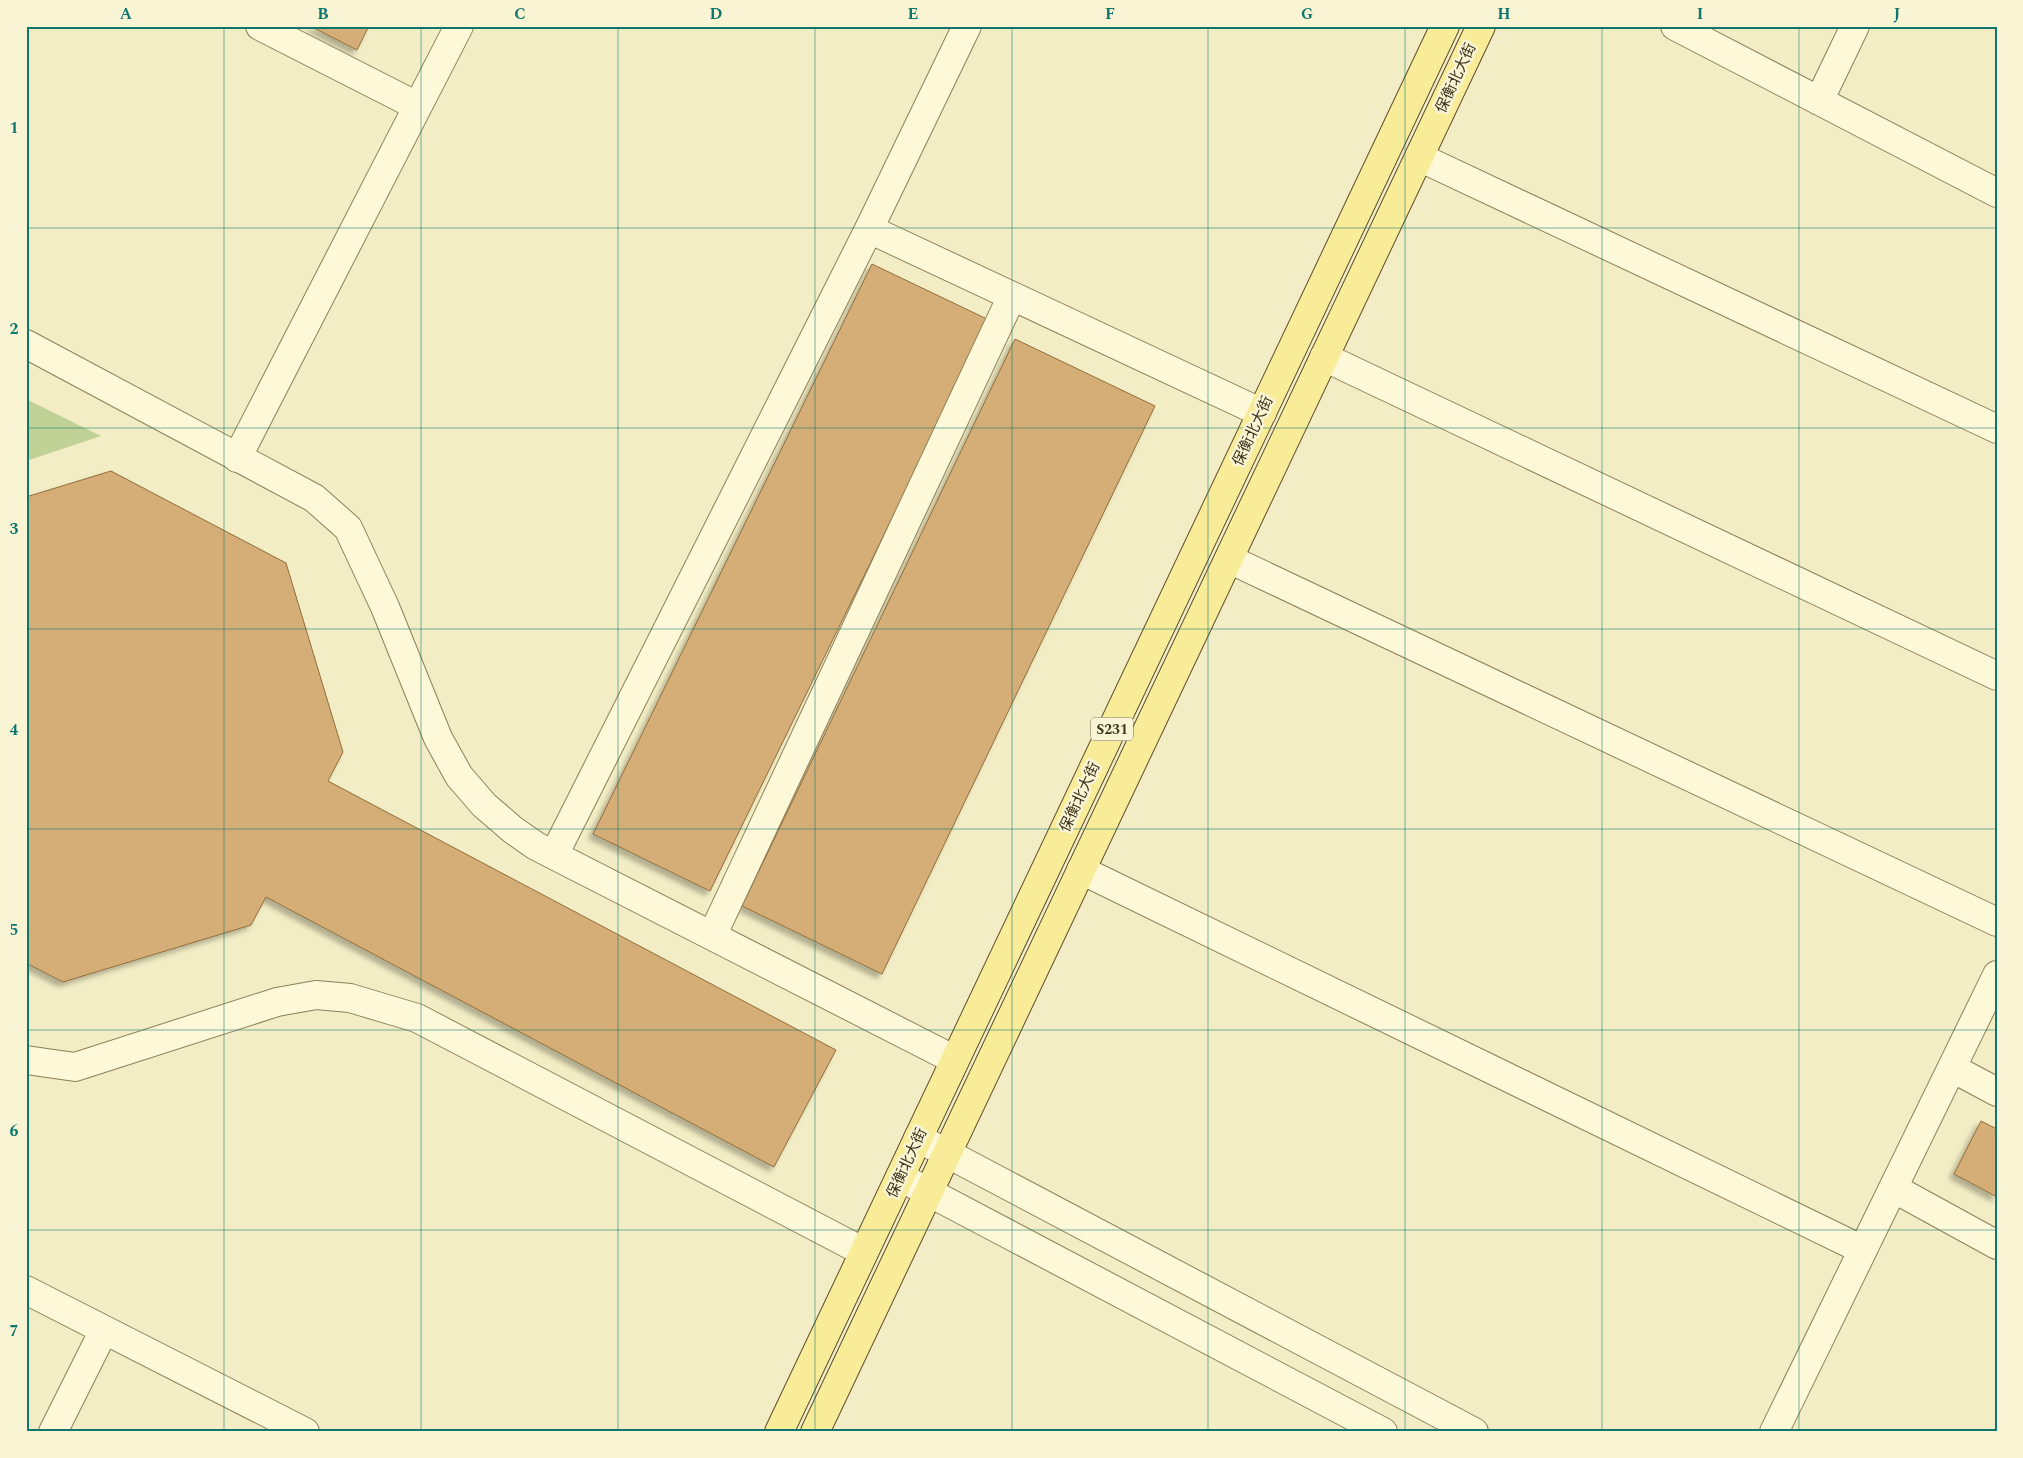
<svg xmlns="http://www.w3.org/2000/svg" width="2023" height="1458" font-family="Spectral,'Noto Sans SC',serif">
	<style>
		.green { fill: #c0d296 }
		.building { fill: #d4ae76; stroke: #916d3c; filter: url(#shadow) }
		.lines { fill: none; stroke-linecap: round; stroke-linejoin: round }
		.minor-casing { stroke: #8f7f58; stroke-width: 30 }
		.major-casing { stroke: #5d4c2d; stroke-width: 30 }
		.minor { stroke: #fcf8d8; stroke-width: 28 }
		.major { stroke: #f8ec99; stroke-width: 28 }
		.grid { fill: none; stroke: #0f766e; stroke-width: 1; stroke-opacity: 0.55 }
		.labels { text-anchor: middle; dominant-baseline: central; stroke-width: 5; stroke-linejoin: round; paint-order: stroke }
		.shield { fill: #f9f5d4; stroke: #766d55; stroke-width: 1 }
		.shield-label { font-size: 14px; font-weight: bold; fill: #3e331e }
		.street-label { font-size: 15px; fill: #3e331e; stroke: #f9f5d4 }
		.neatline { fill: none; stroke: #0f766e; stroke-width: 2 }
		.grid-label { font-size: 16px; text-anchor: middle; font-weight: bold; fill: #0f766e }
	</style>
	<defs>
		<filter id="shadow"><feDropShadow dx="-4.5" dy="4.5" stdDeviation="2.5" flood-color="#0004"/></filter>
	</defs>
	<rect width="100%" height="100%" fill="#f2edc4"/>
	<!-- green -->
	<path class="green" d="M 26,399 L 101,436 L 26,461 Z"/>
	<!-- building -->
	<path class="building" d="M 310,26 L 369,26 L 357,50 Z
		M 872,264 L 989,320 L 710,891 L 593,834 Z
		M 1015,339 L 1155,406 L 882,974 L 742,906 Z
		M 111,471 L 286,563 L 343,752 L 328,781 L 836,1050 L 774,1167 L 266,897 L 251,925 L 63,982 L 26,963 L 26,497 Z
		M 1981,1121 L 1997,1129 L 1997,1197 L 1954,1174 Z"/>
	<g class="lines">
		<defs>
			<path id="minor" d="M 260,26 L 417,106
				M 1675,26 L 1997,193
				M 1819,101 L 1855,26
				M 1419,157 L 1997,429
				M 869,229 L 1262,413
				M 26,344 L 314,498 L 348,528 L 385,607 L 438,738 L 459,776 L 484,805 L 513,830 L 536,846 L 955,1060
				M 1324,357 L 1997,676
				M 237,458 L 459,26
				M 1229,559 L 1997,922
				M 554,855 L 869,229 L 967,26
				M 1081,870 L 1863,1250
				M 712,936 L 1012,296
				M 26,1060 L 75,1067 L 277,1002 L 316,995 L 350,998 L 417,1018 L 864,1252
				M 1952,1068 L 1997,1092
				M 918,1138 L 1474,1432
				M 900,1177 L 1383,1432
				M 1893,1188 L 1997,1245
				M 26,1290 L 305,1432
				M 53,1432 L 104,1330
				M 1774,1432 L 1997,975"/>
			<path id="major" d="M 779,1432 L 1445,26
				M 815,1432 L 1481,26"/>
		</defs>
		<!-- minor casing -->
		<use href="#minor" class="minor-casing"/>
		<!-- major casing -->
		<use href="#major" class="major-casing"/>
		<!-- minor -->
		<use href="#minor" class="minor"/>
		<!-- major -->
		<use href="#major" class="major"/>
	</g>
	<!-- grid -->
	<path class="grid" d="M 224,26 L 224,1432M 421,26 L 421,1432M 618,26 L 618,1432M 815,26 L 815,1432M 1012,26 L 1012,1432M 1208,26 L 1208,1432M 1405,26 L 1405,1432M 1602,26 L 1602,1432M 1799,26 L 1799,1432M 26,228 L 1997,228M 26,428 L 1997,428M 26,629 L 1997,629M 26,829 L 1997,829M 26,1030 L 1997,1030M 26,1230 L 1997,1230"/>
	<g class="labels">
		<!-- shield labels -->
		<rect class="shield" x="1091" y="717.5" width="42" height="23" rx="4"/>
		<g class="shield-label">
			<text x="1112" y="729">S231</text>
		</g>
		<!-- street labels -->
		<g class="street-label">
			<text transform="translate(1456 78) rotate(-65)">保衡北大街</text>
			<text transform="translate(1253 431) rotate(-65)">保衡北大街</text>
			<text transform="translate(1080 797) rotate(-65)">保衡北大街</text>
			<text transform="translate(907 1163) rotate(-65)">保衡北大街</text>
		</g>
	</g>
	<!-- border -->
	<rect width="2023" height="1458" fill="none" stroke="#f9f5d4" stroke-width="55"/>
	<rect x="28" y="28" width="1968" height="1402" class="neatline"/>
	<g class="grid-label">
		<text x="126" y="19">A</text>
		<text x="323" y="19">B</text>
		<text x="520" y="19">C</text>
		<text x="716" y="19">D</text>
		<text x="913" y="19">E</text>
		<text x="1110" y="19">F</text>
		<text x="1307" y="19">G</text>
		<text x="1504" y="19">H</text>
		<text x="1700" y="19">I</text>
		<text x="1897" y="19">J</text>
		<text x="14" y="133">1</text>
		<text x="14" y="334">2</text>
		<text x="14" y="534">3</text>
		<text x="14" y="735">4</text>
		<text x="14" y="935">5</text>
		<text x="14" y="1136">6</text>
		<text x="14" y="1336">7</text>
	</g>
</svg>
